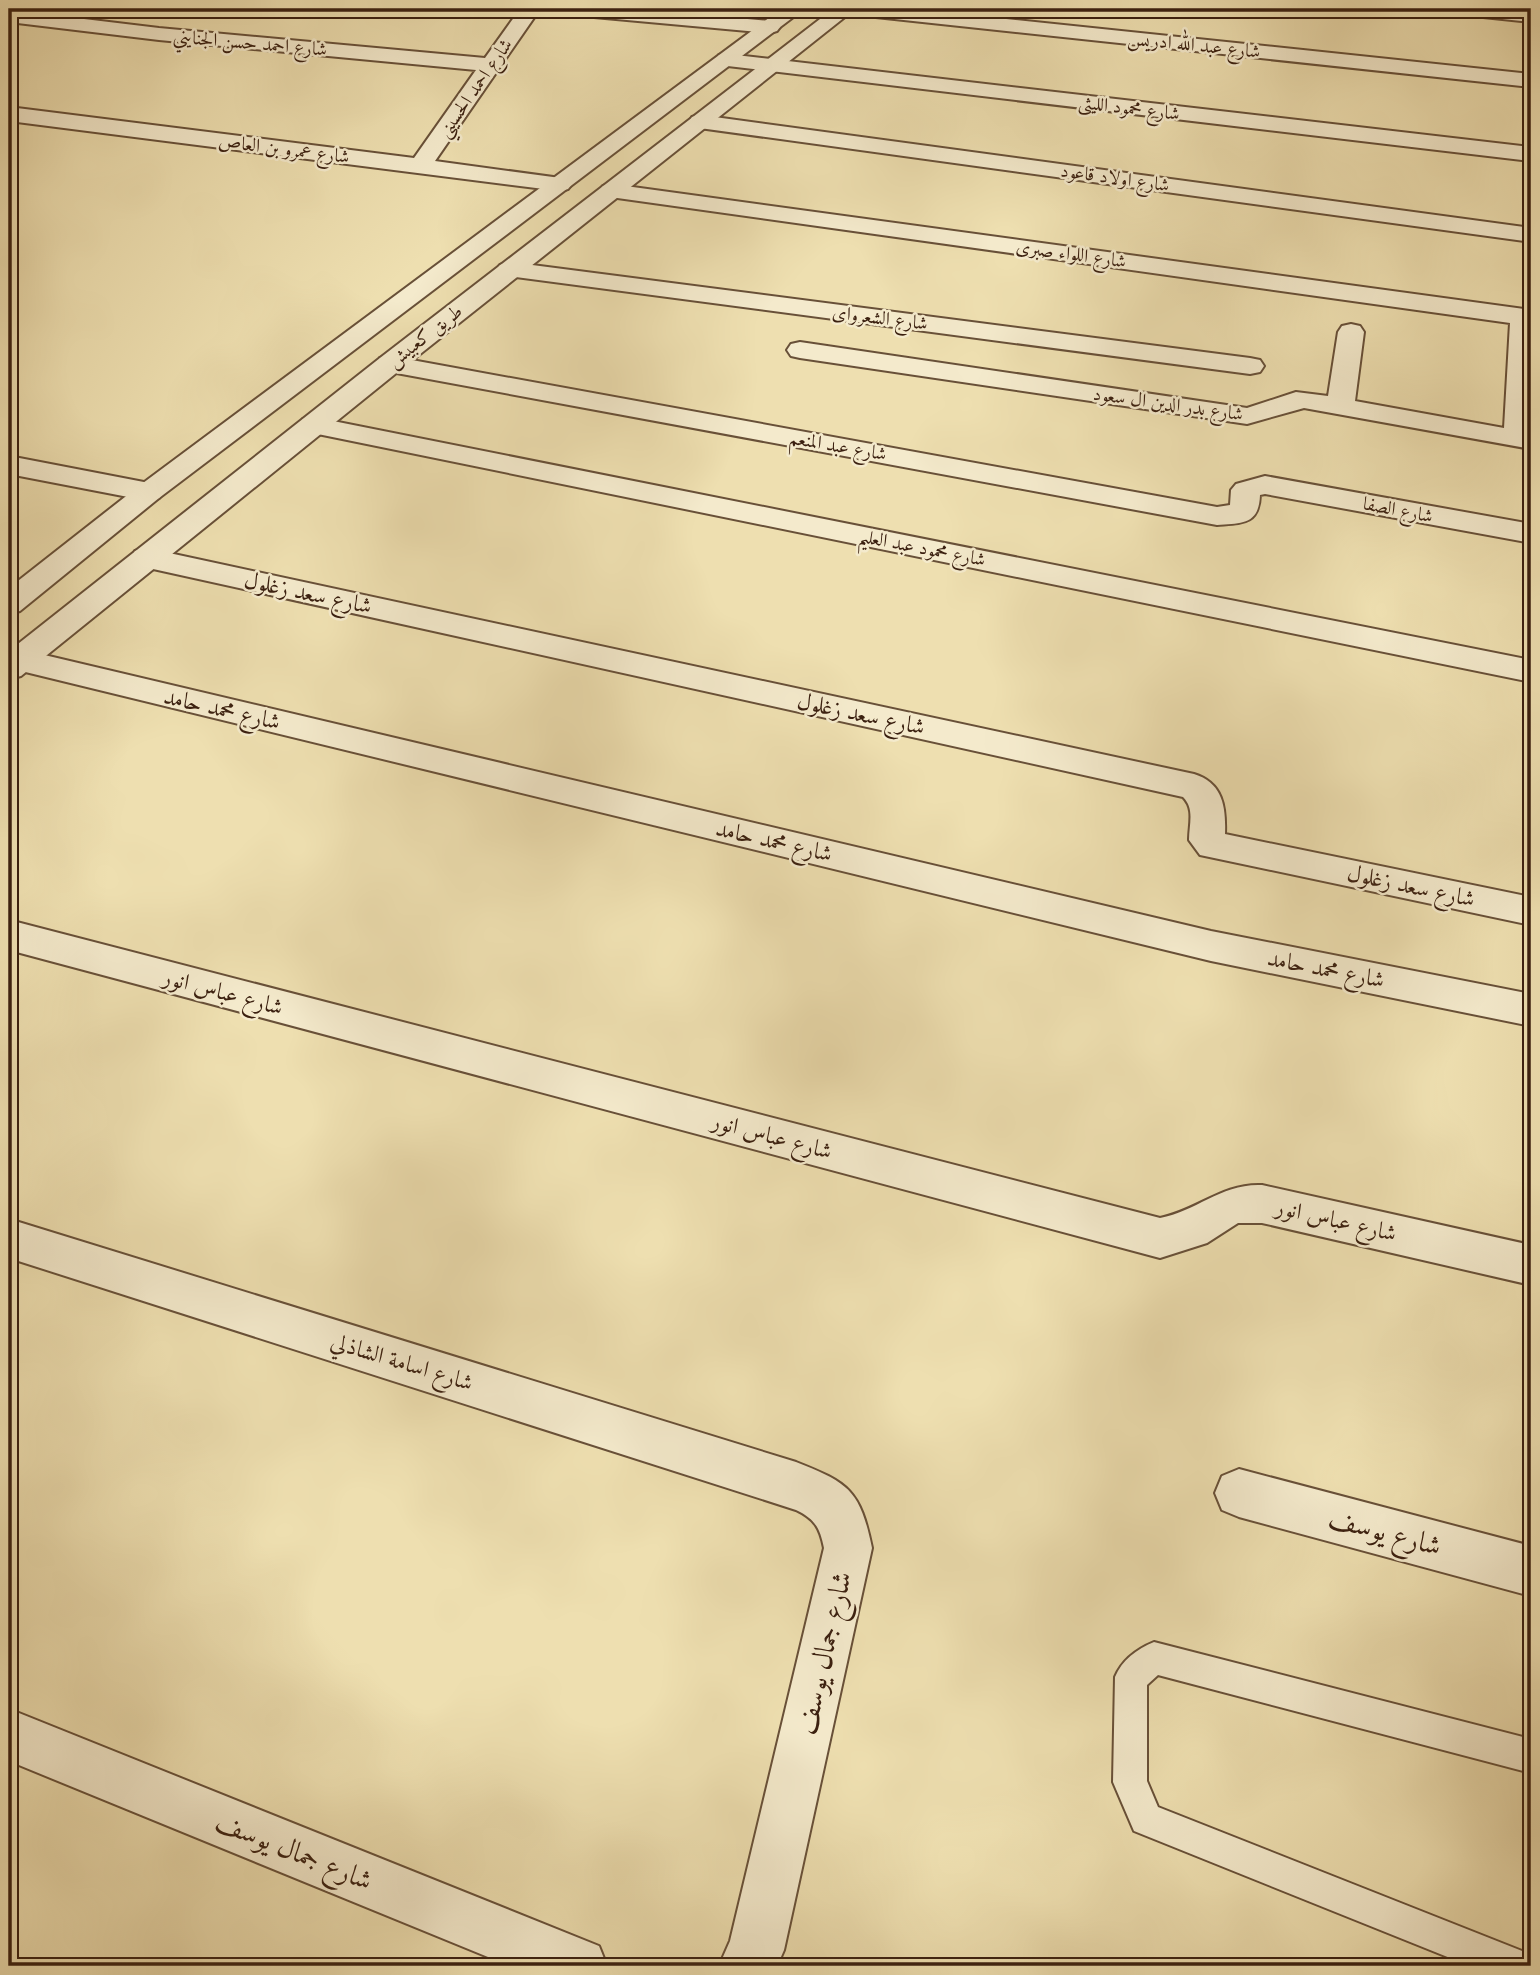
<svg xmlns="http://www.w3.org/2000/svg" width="1540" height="1975" font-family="Cardo,Amiri,serif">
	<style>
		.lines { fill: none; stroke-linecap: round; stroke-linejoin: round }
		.service-casing { stroke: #685038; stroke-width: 4 }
		.minor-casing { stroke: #685038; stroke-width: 4 }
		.tertiary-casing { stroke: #685038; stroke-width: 4 }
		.service { fill: #f4eacc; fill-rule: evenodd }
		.minor { fill: #f4eacc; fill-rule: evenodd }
		.tertiary { fill: #f4eacc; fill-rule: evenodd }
		.labels { text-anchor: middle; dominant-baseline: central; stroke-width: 5; stroke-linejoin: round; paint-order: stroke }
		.far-street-label { font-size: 19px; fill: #3b2010; stroke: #f4eacc }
		.street-label { font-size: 23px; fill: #3b2010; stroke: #f4eacc }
		.near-street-label { font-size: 28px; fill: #3b2010; stroke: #f4eacc }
	</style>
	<rect width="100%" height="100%" fill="#eedfb0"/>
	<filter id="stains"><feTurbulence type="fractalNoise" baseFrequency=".00286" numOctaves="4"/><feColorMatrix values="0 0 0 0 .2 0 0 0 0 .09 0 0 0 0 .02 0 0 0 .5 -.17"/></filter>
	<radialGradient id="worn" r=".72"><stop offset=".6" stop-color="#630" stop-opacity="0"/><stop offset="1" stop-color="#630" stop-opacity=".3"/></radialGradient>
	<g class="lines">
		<defs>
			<path id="service" d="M 1154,1642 L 1531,1739 L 1531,1773 L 1158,1675 L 1147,1685 L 1147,1781 L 1158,1807 L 1527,1953 L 1531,1966 L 1470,1966 L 1134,1831 L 1113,1782 L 1115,1677 C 1122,1660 1137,1649 1154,1642 Z"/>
			<path id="minor" d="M 520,9 L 540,9 L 435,161 L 568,179 L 572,184 L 568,189 L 560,191 L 9,121 L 9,107 L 414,158 L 476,70 L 159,40 L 9,22 L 9,10 L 159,28 L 485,58 Z
				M 562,9 L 637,9 L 770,21 L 777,23 L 780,27 L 777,31 L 770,33 L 572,15 L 565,13 Z
				M 847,9 L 912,9 L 1531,74 L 1531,87 L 857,15 L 850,13 Z
				M 1454,9 L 1531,10 L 1531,22 L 1464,15 L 1457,13 Z
				M 727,54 L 1531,147 L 1531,161 L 719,65 L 716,60 L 719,55 Z
				M 700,115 L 1531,228 L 1531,242 L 692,127 L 689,122 L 692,117 Z
				M 611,184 L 1531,310 L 1531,449 L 1304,408 L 1247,424 L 800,358 L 791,356 L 787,350 L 791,344 L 800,342 L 1247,408 L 1296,392 L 1328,396 L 1338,332 L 1342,326 L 1351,324 L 1360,326 L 1364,332 L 1355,401 L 1504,428 L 1510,323 L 603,196 L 599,191 L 603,186 Z
				M 509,262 L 1250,358 L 1260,360 L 1264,366 L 1260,372 L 1250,374 L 500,275 L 496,270 L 500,265 Z
				M 390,356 L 1217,507 L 1230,505 L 1231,490 L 1236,484 L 1265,476 L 1531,524 L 1531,543 L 1265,494 L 1260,495 C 1259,525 1242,523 1217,525 L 380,370 L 377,364 L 380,358 Z
				M 313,417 L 1531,660 L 1531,682 L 303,431 L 299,425 L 303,419 Z
				M 9,456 L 149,483 L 159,486 L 164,492 L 159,498 L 149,501 L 9,474 Z
				M 146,548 L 1194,774 C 1223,783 1226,807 1225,834 L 1531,897 L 1531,925 L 1200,855 L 1189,840 C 1189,824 1195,809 1183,797 L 135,565 L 131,558 L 135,551 Z
				M 19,649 L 1211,931 L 1531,994 L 1531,1026 L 1211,961 L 9,668 L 9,652 Z
				M 9,920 L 1160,1218 C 1197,1211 1222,1183 1262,1185 L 1531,1245 L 1531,1285 L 1262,1223 L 1238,1223 L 1207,1243 L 1160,1258 L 9,950 Z
				M 9,1219 L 796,1462 C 849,1483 860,1490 872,1548 L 784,1950 L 777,1966 L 719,1966 L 730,1941 L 824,1548 C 820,1528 815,1519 796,1510 L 9,1258 Z
				M 1239,1469 L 1531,1546 L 1531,1596 L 1239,1517 L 1222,1510 L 1215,1493 L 1222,1476 Z
				M 9,1709 L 599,1946 L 607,1966 L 510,1966 L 9,1761 Z"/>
			<path id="tertiary" d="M 781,9 L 804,9 L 159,498 L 20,611 L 9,614 L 9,588 L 139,486 Z
				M 833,9 L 855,9 L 400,370 L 21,676 L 9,679 L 9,651 L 380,358 Z"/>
		</defs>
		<!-- service casing -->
		<use href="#service" class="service-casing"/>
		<!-- minor casing -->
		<use href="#minor" class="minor-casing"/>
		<!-- tertiary casing -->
		<use href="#tertiary" class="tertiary-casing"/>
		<!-- service -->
		<use href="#service" class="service"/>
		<!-- minor -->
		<use href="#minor" class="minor"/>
		<!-- tertiary -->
		<use href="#tertiary" class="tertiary"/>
	</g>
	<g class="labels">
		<!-- far-street labels -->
		<g class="far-street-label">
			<text transform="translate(250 43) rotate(5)">شارع احمد حسن الجنايني</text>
			<text transform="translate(1194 45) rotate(6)">شارع عبد الله ادريس</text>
			<text transform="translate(475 88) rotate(-55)">شارع احمد الحسيني</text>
			<text transform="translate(1129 108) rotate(7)">شارع محمود الليثى</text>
			<text transform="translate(284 149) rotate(7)">شارع عمرو بن العاص</text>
			<text transform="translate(1115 178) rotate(8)">شارع اولاد قاعود</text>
			<text transform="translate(1071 254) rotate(8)">شارع اللواء صبرى</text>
			<text transform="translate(880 318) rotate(7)">شارع الشعرواى</text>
			<text transform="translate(425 336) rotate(-38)">طريق كعبيش</text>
			<text transform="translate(1168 404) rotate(8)">شارع بدر الدين ال سعود</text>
			<text transform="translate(838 446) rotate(10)">شارع عبد المنعم</text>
			<text transform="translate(1398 510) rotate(11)">شارع الصفا</text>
			<text transform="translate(922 548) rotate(11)">شارع محمود عبد العليم</text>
		</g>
		<!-- street labels -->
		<g class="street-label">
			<text transform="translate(308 593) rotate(12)">شارع سعد زغلول</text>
			<text transform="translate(222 709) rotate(13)">شارع محمد حامد</text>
			<text transform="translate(861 714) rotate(12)">شارع سعد زغلول</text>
			<text transform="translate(774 841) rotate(13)">شارع محمد حامد</text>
			<text transform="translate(1411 886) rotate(12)">شارع سعد زغلول</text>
			<text transform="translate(1326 969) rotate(11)">شارع محمد حامد</text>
			<text transform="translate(223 992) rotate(15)">شارع عباس انور</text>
			<text transform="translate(772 1136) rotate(15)">شارع عباس انور</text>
			<text transform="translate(1336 1220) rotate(13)">شارع عباس انور</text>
			<text transform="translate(402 1362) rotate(17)">شارع اسامة الشاذلي</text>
		</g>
		<!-- near-street labels -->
		<g class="near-street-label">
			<text transform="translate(1385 1532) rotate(15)">شارع يوسف</text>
			<text transform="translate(824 1653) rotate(-77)">شارع جمال يوسف</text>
			<text transform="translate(294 1851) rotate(22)">شارع جمال يوسف</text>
		</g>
	</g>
	<!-- margin -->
	<rect width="1540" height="1975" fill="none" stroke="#eedfb0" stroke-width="35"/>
	<rect x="10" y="10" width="1519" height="1954" fill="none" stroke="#3b2010" stroke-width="3.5"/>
	<rect x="18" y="18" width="1505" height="1940" fill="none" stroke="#3b2010" stroke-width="2"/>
	<rect width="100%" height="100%" filter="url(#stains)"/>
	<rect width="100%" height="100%" fill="url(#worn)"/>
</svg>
